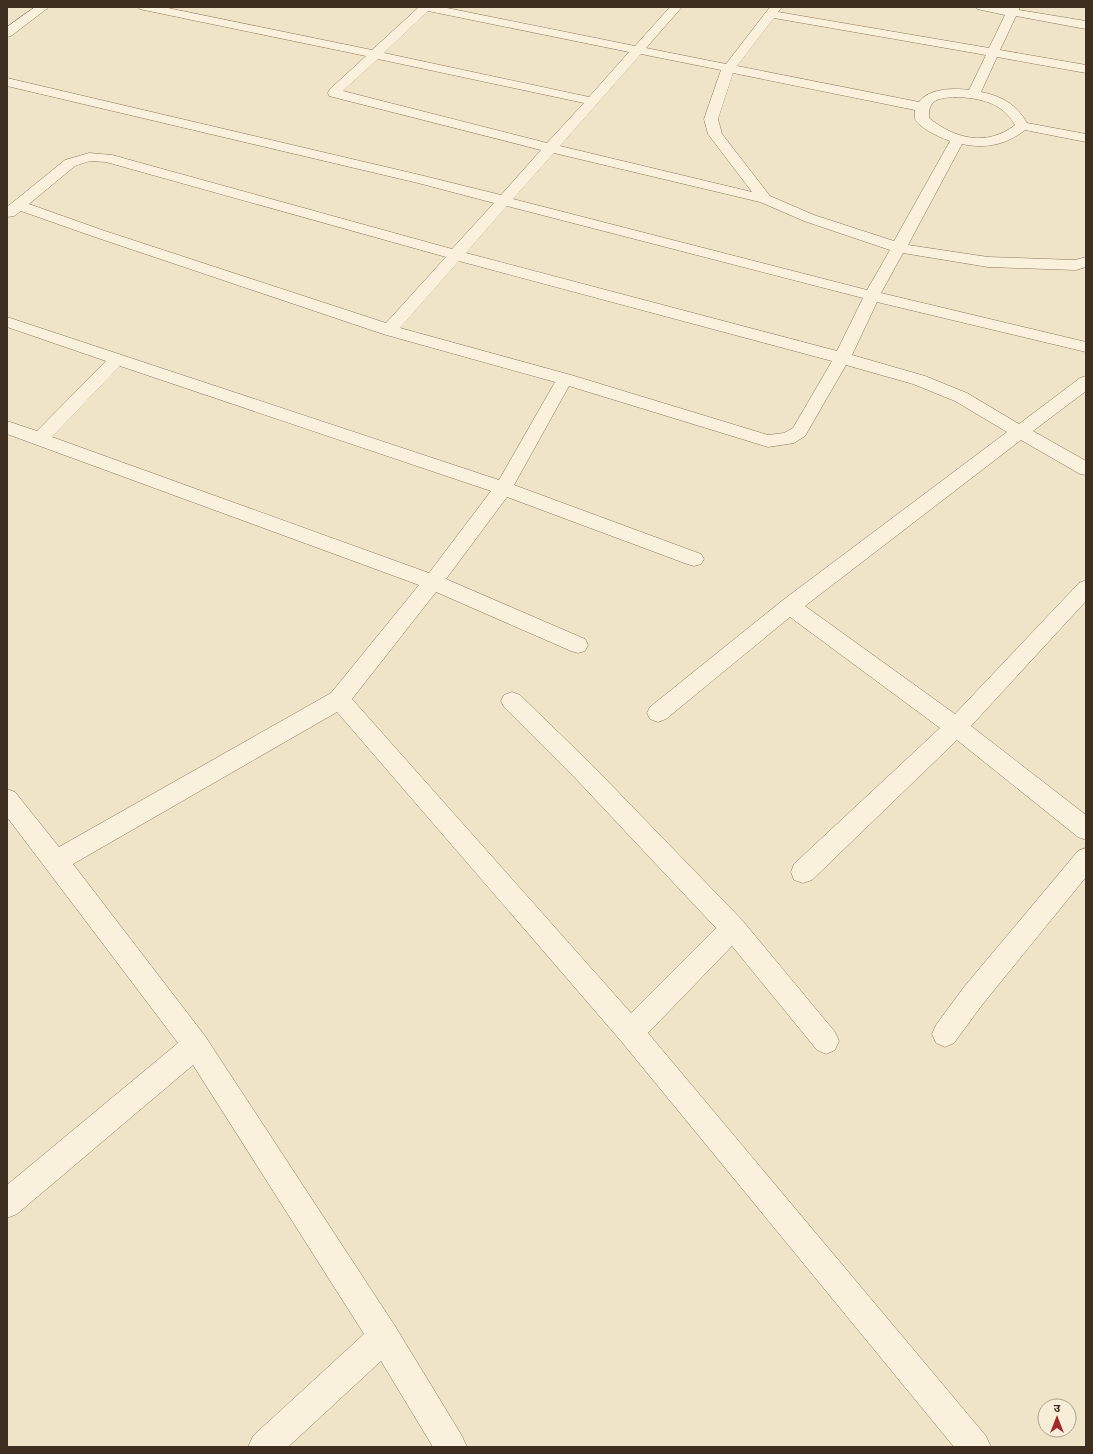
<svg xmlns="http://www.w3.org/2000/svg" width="1093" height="1454" font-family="'PT Serif','Noto Sans Devanagari',serif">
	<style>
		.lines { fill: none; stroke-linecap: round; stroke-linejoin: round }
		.minor-casing { stroke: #8d765c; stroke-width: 1 }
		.minor { fill: #faf1dc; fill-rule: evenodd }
	</style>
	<rect width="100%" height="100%" fill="#f0e4c8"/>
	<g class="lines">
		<defs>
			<path id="minor" d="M 35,7 L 49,7 L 11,36 L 7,37 L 7,27 Z
				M 138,7 L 163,7 L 372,50 L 419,7 L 442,7 L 635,46 L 670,7 L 682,7 L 646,48 L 726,64 L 770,7 L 782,7 L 778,12 L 989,48 L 1005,15 L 977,9 L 975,7 L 1020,7 L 1019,10 L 1086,21 L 1086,29 L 1016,16 L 1000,50 L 1086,65 L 1086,73 L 997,57 L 981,92 C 1002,96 1017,105 1027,123 L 1086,134 L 1086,142 L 1025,130 C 1006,145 985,149 962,144 L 908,245 L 988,257 L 1075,260 L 1086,257 L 1086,267 L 1076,270 L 988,267 L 903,253 L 881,293 L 1086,342 L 1086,352 L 877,302 L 852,355 L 925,376 L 967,393 L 1019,424 L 1080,378 L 1086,376 L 1086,391 L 1033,431 L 1086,461 L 1086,475 L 1080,474 L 1021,440 L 805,606 L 955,714 L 1079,583 L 1086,580 L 1086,601 L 971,726 L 1086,815 L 1086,840 L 1078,837 L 957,740 L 812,880 L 803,883 L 794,880 L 791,872 L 794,864 L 940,728 L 790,617 L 666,719 L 658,722 L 650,719 L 647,713 L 650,707 L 783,600 L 1007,432 L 955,401 L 913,384 L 846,365 L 805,436 L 794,443 L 768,447 L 569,386 L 514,485 L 701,554 L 704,559 L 701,564 L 694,566 L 687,564 L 507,497 L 446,579 L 585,639 L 588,645 L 585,651 L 578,653 L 571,651 L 436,592 L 352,699 L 631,1013 L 716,928 L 577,780 L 504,707 L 501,701 L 504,695 L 512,692 L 520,695 L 593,766 L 742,920 L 835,1032 L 839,1041 L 835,1050 L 826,1054 L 817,1050 L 732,946 L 648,1033 L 986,1436 L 991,1447 L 954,1447 L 621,1041 L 337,712 L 73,864 L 205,1036 L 395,1326 L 462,1436 L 467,1447 L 433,1447 L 381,1361 L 288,1447 L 248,1447 L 253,1436 L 364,1334 L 193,1065 L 17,1214 L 7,1218 L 7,1185 L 178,1043 L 7,817 L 7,789 L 15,792 L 59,847 L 331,693 L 419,585 L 7,434 L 7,421 L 37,431 L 106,361 L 7,327 L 7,317 L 499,480 L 555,382 L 383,334 L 92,236 L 21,211 L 14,216 L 7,217 L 7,207 L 65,160 L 89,153 L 112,155 L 452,249 L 494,203 L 418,183 L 7,86 L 7,78 L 420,175 L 501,195 L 541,150 L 329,96 L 328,93 L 329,90 L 366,56 L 144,10 L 140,9 ZM 428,11 L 629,52 L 589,97 L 384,53 ZM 774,18 L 986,55 L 969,90 C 954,88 929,88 919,102 L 737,66 ZM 641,54 L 721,70 L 704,119 L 708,134 L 752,192 L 560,146 ZM 378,59 L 584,103 L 547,143 L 343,91 ZM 733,73 L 915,110 C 915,112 915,117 915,119 C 919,128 941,138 950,141 L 894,241 L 814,215 L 770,196 L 722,134 L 718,119 ZM 955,97 C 980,98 1002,102 1015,125 C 987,147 955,139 929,118 C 928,99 939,98 955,97 ZM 554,153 L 760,202 L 804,221 L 890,250 L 867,290 L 513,199 ZM 90,161 L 106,162 L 446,257 L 386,323 L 102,230 L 29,204 L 75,166 ZM 507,206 L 863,298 L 837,351 L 466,253 ZM 459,261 L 832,361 L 793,428 L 784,433 L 768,435 L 571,375 L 400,328 ZM 120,366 L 491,491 L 429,573 L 52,437 Z
				M 1086,848 L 1086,877 L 982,1005 L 954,1043 L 945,1047 L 936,1043 L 932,1034 L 936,1025 L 964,987 L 1078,851 Z"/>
		</defs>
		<!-- minor casing -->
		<use href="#minor" class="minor-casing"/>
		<!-- minor -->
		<use href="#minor" class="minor"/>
	</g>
	<!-- border -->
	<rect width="1093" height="1454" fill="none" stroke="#3d2e20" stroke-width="16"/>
	<!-- north arrow -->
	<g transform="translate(1057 1418)"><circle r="19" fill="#f7eed8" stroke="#ada18e"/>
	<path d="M0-3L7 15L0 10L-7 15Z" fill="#9e2a2b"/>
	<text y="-6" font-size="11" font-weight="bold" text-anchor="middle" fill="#3d2e20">उ</text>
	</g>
</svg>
